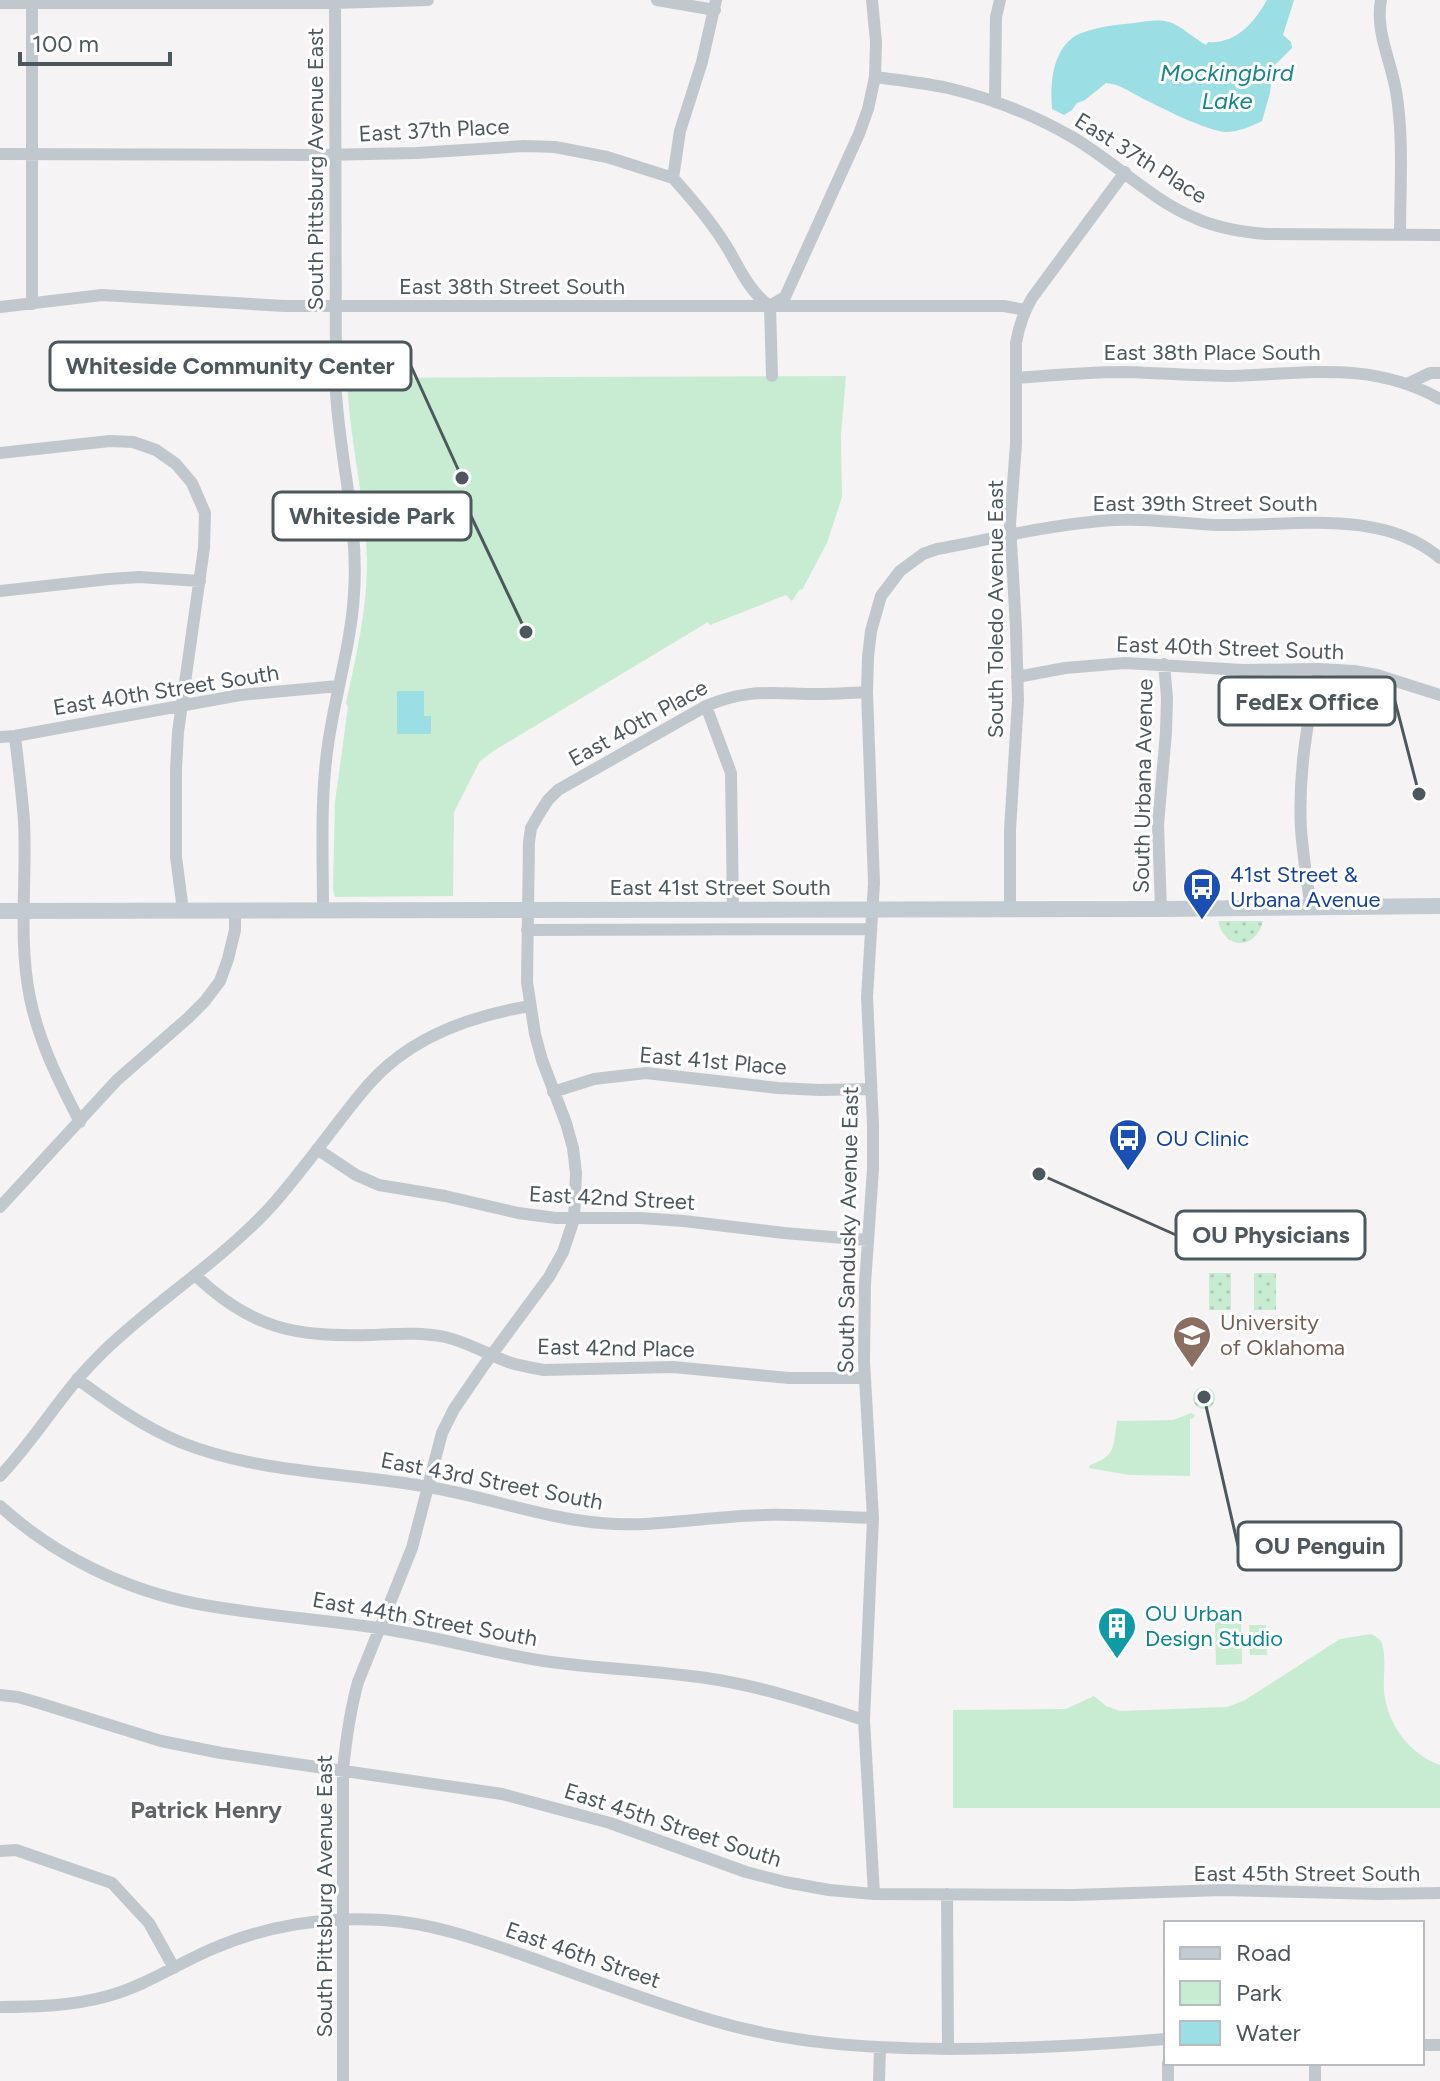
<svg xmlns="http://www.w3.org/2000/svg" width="1440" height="2081" font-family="Figtree,sans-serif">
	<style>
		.green { fill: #c8ecd1 }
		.garden { fill: url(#garden-dots) }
		.water { fill: #9bdee3 }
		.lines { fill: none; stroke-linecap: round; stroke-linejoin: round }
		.minor { stroke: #c1c8cd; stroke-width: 12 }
		.secondary { stroke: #c1cbd1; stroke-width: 16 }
		.labels { text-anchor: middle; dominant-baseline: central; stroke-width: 6; stroke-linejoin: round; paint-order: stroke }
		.street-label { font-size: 22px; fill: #4d585e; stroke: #fff }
		.transit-label { font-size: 22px; fill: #164399; stroke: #fff; text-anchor: start }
		.education-label { font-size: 22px; fill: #785e54; stroke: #fff; text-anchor: start }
		.culture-label { font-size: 22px; fill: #0d838f; stroke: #fff; text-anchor: start }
		.water-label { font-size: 24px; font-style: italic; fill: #1c838a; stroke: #fff }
		.neighbourhood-label { font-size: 24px; font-weight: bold; fill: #606467; stroke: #fff }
		.leader { fill: none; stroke: #4d585e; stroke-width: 3 }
		.callout-dot { fill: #4d585e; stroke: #fff; stroke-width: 3 }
		.callout { fill: #fff; stroke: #4d585e; stroke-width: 3 }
		.callout-label { font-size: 24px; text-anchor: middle; font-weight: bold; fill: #4d585e }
	</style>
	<defs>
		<pattern id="garden-dots" width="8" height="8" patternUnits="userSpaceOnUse" patternTransform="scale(2)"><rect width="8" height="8" fill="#c8ecd1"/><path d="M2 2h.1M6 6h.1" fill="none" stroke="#adccb6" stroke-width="1.8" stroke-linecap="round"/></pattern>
	</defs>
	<rect width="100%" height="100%" fill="#f5f3f3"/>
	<!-- green -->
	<path class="green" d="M 846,376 L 841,435 L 842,497 L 827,543 L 802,590 L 800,589 L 792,601 L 786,595 L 710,625 L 708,622 L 495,750 L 480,761 L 454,812 L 453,896 L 335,897 L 333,889 L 335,802 L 348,707 L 346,703 C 356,657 367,610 367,563 C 366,501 349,440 347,378 Z
		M 1191,1413 L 1195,1415 L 1194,1418 L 1190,1419 L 1190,1476 L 1129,1475 L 1089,1468 L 1090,1465 C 1117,1456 1113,1445 1117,1421 L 1173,1420 Z
		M 1215,1622 L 1241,1622 L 1242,1664 L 1216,1665 Z
		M 1249,1625 L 1266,1625 L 1267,1655 L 1250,1655 Z
		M 1371,1634 C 1377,1637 1382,1640 1383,1647 C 1386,1662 1383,1678 1384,1692 C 1388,1725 1409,1754 1440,1765 L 1440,1808 L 953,1808 L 953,1710 L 1066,1709 L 1094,1696 L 1106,1706 L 1120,1711 L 1227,1707 L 1245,1700 L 1340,1639 Z"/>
	<!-- garden -->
	<path class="garden" d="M 1218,921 L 1263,921 C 1256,950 1225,951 1218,921 Z
		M 1209,1273 L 1231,1273 L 1231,1310 L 1209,1310 Z
		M 1254,1273 L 1276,1273 L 1276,1310 L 1254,1310 Z
		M1193 1398a11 11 0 1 1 22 0a11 11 0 1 1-22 0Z"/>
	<!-- water -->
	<path class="water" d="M 1267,0 L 1294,0 L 1283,35 L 1291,42 L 1292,48 L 1273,67 L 1270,93 L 1262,121 C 1252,126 1238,132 1226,132 C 1209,132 1157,106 1140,97 C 1129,91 1119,84 1106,83 L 1085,100 L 1077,103 L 1072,110 L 1064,115 L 1052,109 C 1050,86 1052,55 1071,39 C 1081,30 1112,25 1125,24 C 1139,23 1154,18 1169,22 C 1180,25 1195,39 1206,45 L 1208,42 C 1236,44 1254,23 1267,0 Z
		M 397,691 L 424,691 L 424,716 L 431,716 L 431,734 L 397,734 Z"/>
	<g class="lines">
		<!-- minor -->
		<path class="minor" d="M 32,0 L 32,304
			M 657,0 L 715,10
			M 716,0 L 702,62 L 680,131 L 673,178 C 692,199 710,220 725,244 C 739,266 748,291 770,306
			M 1381,0 C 1375,31 1391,61 1396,91 C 1404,138 1400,188 1400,235
			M 0,3 L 335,3 L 428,0
			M 875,77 C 899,80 924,83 948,88 C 990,98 1034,115 1072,137 C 1115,162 1150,199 1195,218 C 1217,228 1242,232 1266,234 L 1440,235
			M 995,102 L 996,17 L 1000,0
			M 0,154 L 321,155 L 417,153 L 524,146 L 555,147 L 607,157 L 673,178
			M 770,306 L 785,297 L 859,134 L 868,109 L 875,77 L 876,42 L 872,0
			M 770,306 L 772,376
			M 0,307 L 102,295 L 284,306 L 1004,306 L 1025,310
			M 1016,378 C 1053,375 1089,372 1126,372 C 1161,373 1196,376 1230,376 C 1305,374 1370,360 1440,399
			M 1407,384 L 1430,373 L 1440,373
			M 0,453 L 110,441 L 133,442 L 156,450 L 176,464 L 192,483 L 205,513 L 204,548 L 178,732 L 176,770 L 176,857 L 183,910
			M 0,591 L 109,579 L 139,577 L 200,581
			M 1017,677 L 1065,668 L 1125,663 L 1243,670 L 1319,669 L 1354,671 L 1377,675 L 1440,695
			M 706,706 L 731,773 L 733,910
			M 15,736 C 18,764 22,793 24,821 C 27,880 18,940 30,998 C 39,1042 59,1082 80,1122
			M 0,737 L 15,736 L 240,695 L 338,686
			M 1010,908 L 1010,830 L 1018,700 L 1016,628 L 1010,524 L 1016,444 L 1016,343 C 1019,326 1023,313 1032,298 L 1125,172
			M 1311,908 C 1307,882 1303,855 1301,829 C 1298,775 1307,722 1319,669
			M 1161,909 L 1158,825 L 1166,732 L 1167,698 L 1164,664
			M 323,910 C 323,855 320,799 328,745 C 335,694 351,645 354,594 C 359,526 340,460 336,393 L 335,0
			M 527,930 L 870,929
			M 553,1092 L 594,1079 L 646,1073 L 778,1088 L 820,1090 L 871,1089
			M 317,1149 L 356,1175 L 379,1185 L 445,1196 L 518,1213 L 556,1218 L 640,1218 L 684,1221 L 784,1233 L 868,1240
			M 0,1207 L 117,1080 L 188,1018 L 205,1001 L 220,981 L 228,959 L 235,930 L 235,910
			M 196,1276 C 252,1329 295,1337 371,1335 C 395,1334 421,1332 445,1337 C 467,1342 487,1354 508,1362 C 520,1366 532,1368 544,1370 L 673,1367 L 789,1378 L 865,1378
			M 77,1379 C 110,1403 142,1426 180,1442 C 259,1474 347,1472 429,1487 C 487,1497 543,1518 601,1523 C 655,1528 710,1516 764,1515 C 800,1514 837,1517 873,1518
			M 0,1476 C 28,1447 50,1412 76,1381 C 85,1370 95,1360 105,1350 C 155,1302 213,1266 262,1216 C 279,1199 294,1179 309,1160 C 329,1135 348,1108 369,1084 C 410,1037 470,1016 530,1006
			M 0,1506 C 55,1556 125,1590 198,1604 C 257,1615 318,1619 378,1628 C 434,1636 488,1652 544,1661 C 598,1669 652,1670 706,1678 C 761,1686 812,1703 864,1720
			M 0,1695 L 18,1697 L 39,1703 L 161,1741 L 221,1753 L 502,1794 L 610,1823 L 746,1872 L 785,1882 L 829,1890 L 874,1894 L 1073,1895 L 1222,1890 L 1379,1894 L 1440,1893
			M 0,1851 L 16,1850 L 112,1883 L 149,1923 L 174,1968
			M 874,1894 L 864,1720 L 873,1518 L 864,1361 L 865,1284 L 873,1169 L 873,1124 L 867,997 L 874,883 L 867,692 L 868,657 L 871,631 L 881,596 L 900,571 L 923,554 L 937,549 C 991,539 1045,526 1100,521 C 1139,517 1177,523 1216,525 C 1289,527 1380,507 1440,558
			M 947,1894 L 948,2049
			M 0,2007 C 36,2007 72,2006 108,1996 C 145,1986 177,1964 212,1949 C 265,1926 325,1916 383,1920 C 432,1923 477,1939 523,1955 C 585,1977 647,2001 711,2020 C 791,2044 866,2048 949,2049 C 1022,2049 1094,2045 1166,2039
			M 1422,2045 L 1440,2045
			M 1168,2063 L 1168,2081
			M 1315,2063 L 1315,2081
			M 343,2081 L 343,1770 C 346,1740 350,1711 358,1682 L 412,1548 L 442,1433 L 454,1409 L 482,1368 L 549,1277 L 563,1252 L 574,1219 L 576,1173 L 573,1148 L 566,1123 L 542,1060 L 535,1034 L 527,982 L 529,842 L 531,828 L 539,814 L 548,800 L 558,790 L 706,706 C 746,689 769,693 811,694 C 830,694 848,693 867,692
			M 879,2081 L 880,2048"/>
		<!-- secondary -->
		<path class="secondary" d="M 0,911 L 1161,909 L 1440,906"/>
	</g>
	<!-- icons -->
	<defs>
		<symbol id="bus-pin" viewBox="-11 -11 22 30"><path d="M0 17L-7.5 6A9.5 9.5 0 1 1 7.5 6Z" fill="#1a4fb4" stroke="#fff"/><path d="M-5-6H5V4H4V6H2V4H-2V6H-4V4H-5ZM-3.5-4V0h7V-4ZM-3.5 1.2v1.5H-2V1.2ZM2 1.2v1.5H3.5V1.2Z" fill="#fff"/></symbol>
		<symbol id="university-pin" viewBox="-11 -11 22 30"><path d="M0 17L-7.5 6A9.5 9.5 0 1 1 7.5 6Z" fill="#8d6e63" stroke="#fff"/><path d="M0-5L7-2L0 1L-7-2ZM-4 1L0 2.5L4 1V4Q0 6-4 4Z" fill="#fff"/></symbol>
		<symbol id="building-pin" viewBox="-11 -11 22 30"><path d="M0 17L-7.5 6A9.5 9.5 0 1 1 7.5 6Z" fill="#0f9aa8" stroke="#fff"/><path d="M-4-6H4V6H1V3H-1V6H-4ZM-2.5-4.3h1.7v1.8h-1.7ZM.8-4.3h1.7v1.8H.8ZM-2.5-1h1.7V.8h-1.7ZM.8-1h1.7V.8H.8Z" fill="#fff"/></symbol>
	</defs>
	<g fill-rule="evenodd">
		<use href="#bus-pin" x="1180" y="865" width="44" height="60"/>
		<use href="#bus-pin" x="1106" y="1116" width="44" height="60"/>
		<use href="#university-pin" x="1170" y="1313" width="44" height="60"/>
		<use href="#building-pin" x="1095" y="1604" width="44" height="60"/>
	</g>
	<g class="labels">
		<!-- street labels -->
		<g class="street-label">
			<text transform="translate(434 130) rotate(-3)">East 37th Place</text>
			<text transform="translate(1141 158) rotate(32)">East 37th Place</text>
			<text transform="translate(315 169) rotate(-90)">South Pittsburg Avenue East</text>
			<text x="512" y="286">East 38th Street South</text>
			<text x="1212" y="352">East 38th Place South</text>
			<text x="1205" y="503">East 39th Street South</text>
			<text transform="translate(995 609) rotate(-90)">South Toledo Avenue East</text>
			<text transform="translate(1230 648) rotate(2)">East 40th Street South</text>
			<text transform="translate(166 690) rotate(-9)">East 40th Street South</text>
			<text transform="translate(638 723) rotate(-29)">East 40th Place</text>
			<text transform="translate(1143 786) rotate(-89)">South Urbana Avenue</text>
			<text x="720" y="887">East 41st Street South</text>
			<text transform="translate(713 1061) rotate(5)">East 41st Place</text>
			<text transform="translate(612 1198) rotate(3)">East 42nd Street</text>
			<text transform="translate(848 1230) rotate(-89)">South Sandusky Avenue East</text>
			<text transform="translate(616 1348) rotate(1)">East 42nd Place</text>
			<text transform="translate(492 1481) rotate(11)">East 43rd Street South</text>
			<text transform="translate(425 1619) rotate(10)">East 44th Street South</text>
			<text transform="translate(673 1825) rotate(18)">East 45th Street South</text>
			<text x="1307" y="1873">East 45th Street South</text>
			<text transform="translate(324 1896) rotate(-90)">South Pittsburg Avenue East</text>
			<text transform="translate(583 1955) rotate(19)">East 46th Street</text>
		</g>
		<!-- transit labels -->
		<g class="transit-label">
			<text x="1230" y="874">41st Street &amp;<tspan x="1230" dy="25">Urbana Avenue</tspan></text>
			<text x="1156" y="1138">OU Clinic</text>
		</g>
		<!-- education labels -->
		<g class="education-label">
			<text x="1220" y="1322">University<tspan x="1220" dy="25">of Oklahoma</tspan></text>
		</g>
		<!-- culture labels -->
		<g class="culture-label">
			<text x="1145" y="1613">OU Urban<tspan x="1145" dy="25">Design Studio</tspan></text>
		</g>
		<!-- water labels -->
		<g class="water-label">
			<text x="1227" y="72">Mockingbird<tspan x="1227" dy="28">Lake</tspan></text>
		</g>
		<!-- neighbourhood labels -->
		<g class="neighbourhood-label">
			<text x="206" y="1809">Patrick Henry</text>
		</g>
	</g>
	<!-- callouts -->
	<path class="leader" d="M462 478L411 366M526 632L471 516M1419 794L1395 701M1039 1174L1176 1235M1204 1397L1238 1546"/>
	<g class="callout-dot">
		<circle cx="462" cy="478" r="8"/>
		<circle cx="526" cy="632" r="8"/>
		<circle cx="1419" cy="794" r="8"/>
		<circle cx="1039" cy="1174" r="8"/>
		<circle cx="1204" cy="1397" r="8"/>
	</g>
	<g class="callout">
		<rect x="50" y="342" width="361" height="48" rx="8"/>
		<rect x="273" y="492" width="198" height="48" rx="8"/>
		<rect x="1219" y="677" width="176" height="48" rx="8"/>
		<rect x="1176" y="1211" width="189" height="48" rx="8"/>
		<rect x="1238" y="1522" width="163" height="48" rx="8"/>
	</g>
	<g class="callout-label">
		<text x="230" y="374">Whiteside Community Center</text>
		<text x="372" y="524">Whiteside Park</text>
		<text x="1307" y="710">FedEx Office</text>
		<text x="1271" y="1243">OU Physicians</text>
		<text x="1320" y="1554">OU Penguin</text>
	</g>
	<!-- legend -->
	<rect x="1164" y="1921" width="260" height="144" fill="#ffffff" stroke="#b8bcbf" stroke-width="2"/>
	<rect x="1180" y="1947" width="40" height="12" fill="#c1cbd1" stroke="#b8bcbf" stroke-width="2"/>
	<text x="1236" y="1961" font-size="24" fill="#4d585e">Road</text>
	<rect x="1180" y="1981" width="40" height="24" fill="#c8ecd1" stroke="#b8bcbf" stroke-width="2"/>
	<text x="1236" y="2001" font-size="24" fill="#4d585e">Park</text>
	<rect x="1180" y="2021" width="40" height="24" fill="#9bdee3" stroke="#b8bcbf" stroke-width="2"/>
	<text x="1236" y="2041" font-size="24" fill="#4d585e">Water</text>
	<!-- scale -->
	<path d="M20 52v12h150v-12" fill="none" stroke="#4d585e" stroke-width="4"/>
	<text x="32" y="52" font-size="24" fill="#4d585e" stroke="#ffffff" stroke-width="6" paint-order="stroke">100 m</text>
</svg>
